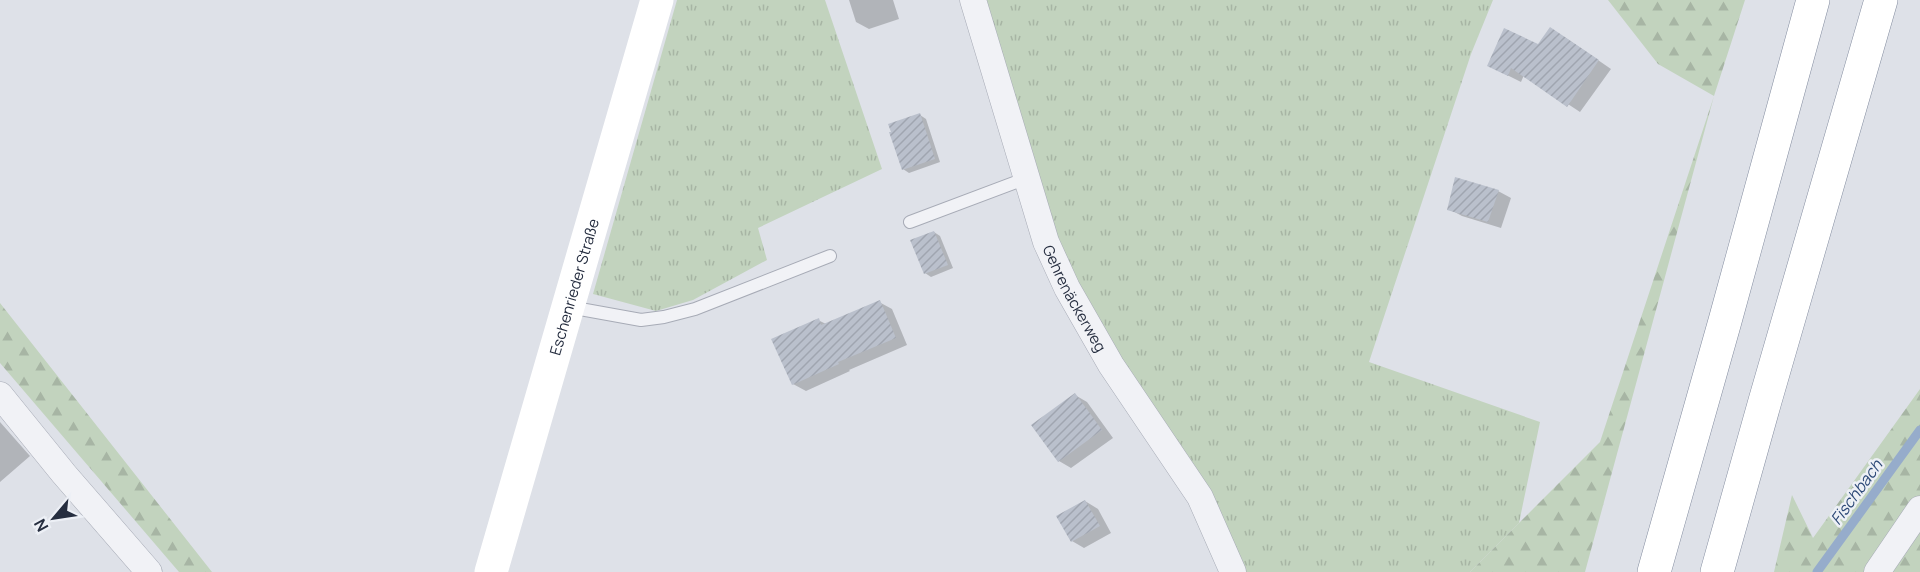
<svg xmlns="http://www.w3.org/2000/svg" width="1920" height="572" font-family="Manrope,sans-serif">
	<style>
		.grass { fill: url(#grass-tufts) }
		.forest { fill: url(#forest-firs) }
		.shadow { fill: #0003 }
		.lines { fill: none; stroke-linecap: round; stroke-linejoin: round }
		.stream { stroke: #96accb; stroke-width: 9 }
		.building { fill: url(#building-hatch) }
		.lane-casing { stroke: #a7abb6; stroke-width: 14 }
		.street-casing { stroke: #a7abb6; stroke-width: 27 }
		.highway-casing { stroke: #848da0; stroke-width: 34 }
		.lane { stroke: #f1f2f6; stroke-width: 12 }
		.street { stroke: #f1f2f6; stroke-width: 26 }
		.secondary { stroke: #fff; stroke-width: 33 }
		.highway { stroke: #fff; stroke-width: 33 }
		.labels { text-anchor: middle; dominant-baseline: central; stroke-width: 5; stroke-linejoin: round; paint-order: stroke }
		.street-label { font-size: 15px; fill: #262e40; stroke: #edf0f6 }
		.water-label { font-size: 16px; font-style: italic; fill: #2d4977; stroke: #edf0f6 }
	</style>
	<defs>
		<pattern id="grass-tufts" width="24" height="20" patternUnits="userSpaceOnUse" patternTransform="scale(1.5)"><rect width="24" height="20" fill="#c2d3be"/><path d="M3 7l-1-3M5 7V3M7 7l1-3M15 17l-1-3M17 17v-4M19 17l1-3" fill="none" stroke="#a7b5a4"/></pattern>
		<pattern id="forest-firs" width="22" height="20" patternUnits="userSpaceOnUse" patternTransform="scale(1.5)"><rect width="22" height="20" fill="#c2d3be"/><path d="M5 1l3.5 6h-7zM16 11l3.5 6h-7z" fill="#a7b5a4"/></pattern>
		<pattern id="building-hatch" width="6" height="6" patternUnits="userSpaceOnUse" patternTransform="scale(1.5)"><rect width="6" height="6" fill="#bac0cc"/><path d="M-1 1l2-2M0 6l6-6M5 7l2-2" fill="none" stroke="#a0a5b0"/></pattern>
	</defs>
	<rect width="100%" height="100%" fill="#dee1e8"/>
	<!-- grass -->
	<path class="grass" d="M 677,0 L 825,0 L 882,169 L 758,228 L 767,260 L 693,300 L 656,311 L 593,294 Z
		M 983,0 L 1493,0 L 1471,54 L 1369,362 L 1540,422 L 1519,523 L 1470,572 L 1240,572 L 1116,359 L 1055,239 Z"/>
	<!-- forest -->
	<path class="forest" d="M 1608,0 L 1745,0 L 1714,96 L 1585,572 L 1470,572 L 1600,442 L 1714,96 L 1658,64 Z
		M 0,303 L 212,572 L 179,572 L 0,363 Z
		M 1920,389 L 1920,572 L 1774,572 L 1792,495 L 1813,538 Z"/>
	<!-- shadow -->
	<path class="shadow" d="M 849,0 L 893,0 L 899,19 L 869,29 L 856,22 Z
		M 1563,36 L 1611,69 L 1580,112 L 1524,75 L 1521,82 L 1501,72 Z
		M 920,115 L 926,119 L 940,162 L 909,173 L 903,169 Z
		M 1498,191 L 1511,198 L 1501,228 L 1462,216 L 1449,209 Z
		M 934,232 L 940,236 L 953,268 L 931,277 L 925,273 Z
		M 879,302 L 892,309 L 907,345 L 849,370 L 850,371 L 806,391 L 793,384 L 818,320 L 826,324 Z
		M 1075,395 L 1087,402 L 1113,438 L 1071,468 L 1059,461 Z
		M 0,422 L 30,456 L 0,482 Z
		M 1085,501 L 1098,509 L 1111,533 L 1084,548 L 1072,541 Z"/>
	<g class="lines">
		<!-- stream -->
		<path class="stream" d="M 1817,572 L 1920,430"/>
	</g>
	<!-- building -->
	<path class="building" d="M 1550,27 L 1599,60 L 1567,107 L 1511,68 L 1508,76 L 1487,66 L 1504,28 L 1538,44 Z
		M 920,113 L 935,159 L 902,170 L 889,132 L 891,132 L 888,124 Z
		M 1455,177 L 1499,190 L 1488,222 L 1447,210 Z
		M 934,231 L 948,265 L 924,274 L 910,240 Z
		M 880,300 L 896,338 L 838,362 L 839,364 L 792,385 L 771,339 L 819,318 L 821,325 Z
		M 1075,393 L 1102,430 L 1058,462 L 1031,425 Z
		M 1085,500 L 1100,526 L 1071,542 L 1056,516 Z"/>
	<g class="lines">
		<defs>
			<path id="lane" d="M 910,222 L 1027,178
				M 569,307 L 641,320 L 664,317 L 695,309 L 830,256"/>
			<g id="street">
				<path id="s1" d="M 973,0 L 1046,242 L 1067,288 L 1111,365 L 1200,497 L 1233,572"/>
				<path d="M 0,395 L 64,474 L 149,572"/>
				<path d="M 1877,572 L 1920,509"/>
			</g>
			<path id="highway" d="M 1654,572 L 1725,321 L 1813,0
				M 1717,572 L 1765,401 L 1881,0"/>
		</defs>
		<!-- lane casing -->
		<use href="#lane" class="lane-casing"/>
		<!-- street casing -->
		<use href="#street" class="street-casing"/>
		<!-- highway casing -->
		<use href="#highway" class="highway-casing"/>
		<!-- lane -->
		<use href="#lane" class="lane"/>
		<!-- street -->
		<use href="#street" class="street"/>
		<!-- secondary -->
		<path class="secondary" id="s2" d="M 491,572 L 657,0"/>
		<!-- highway -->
		<use href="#highway" class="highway"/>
	</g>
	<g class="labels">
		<!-- street labels -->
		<g class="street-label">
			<text stroke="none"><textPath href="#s2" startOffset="297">Eschenrieder Straße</textPath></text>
			<text stroke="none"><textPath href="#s1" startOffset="316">Gehrenäckerweg</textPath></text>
		</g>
		<!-- water labels -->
		<g class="water-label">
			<text transform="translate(1856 492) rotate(-54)">Fischbach</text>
		</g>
	</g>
	<!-- north arrow -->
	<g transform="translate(54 518) rotate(241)" stroke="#edf0f6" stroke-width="4.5" paint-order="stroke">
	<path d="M0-4.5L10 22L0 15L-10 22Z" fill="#262e40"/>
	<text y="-9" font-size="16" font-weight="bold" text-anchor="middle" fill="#262e40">N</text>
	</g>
</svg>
